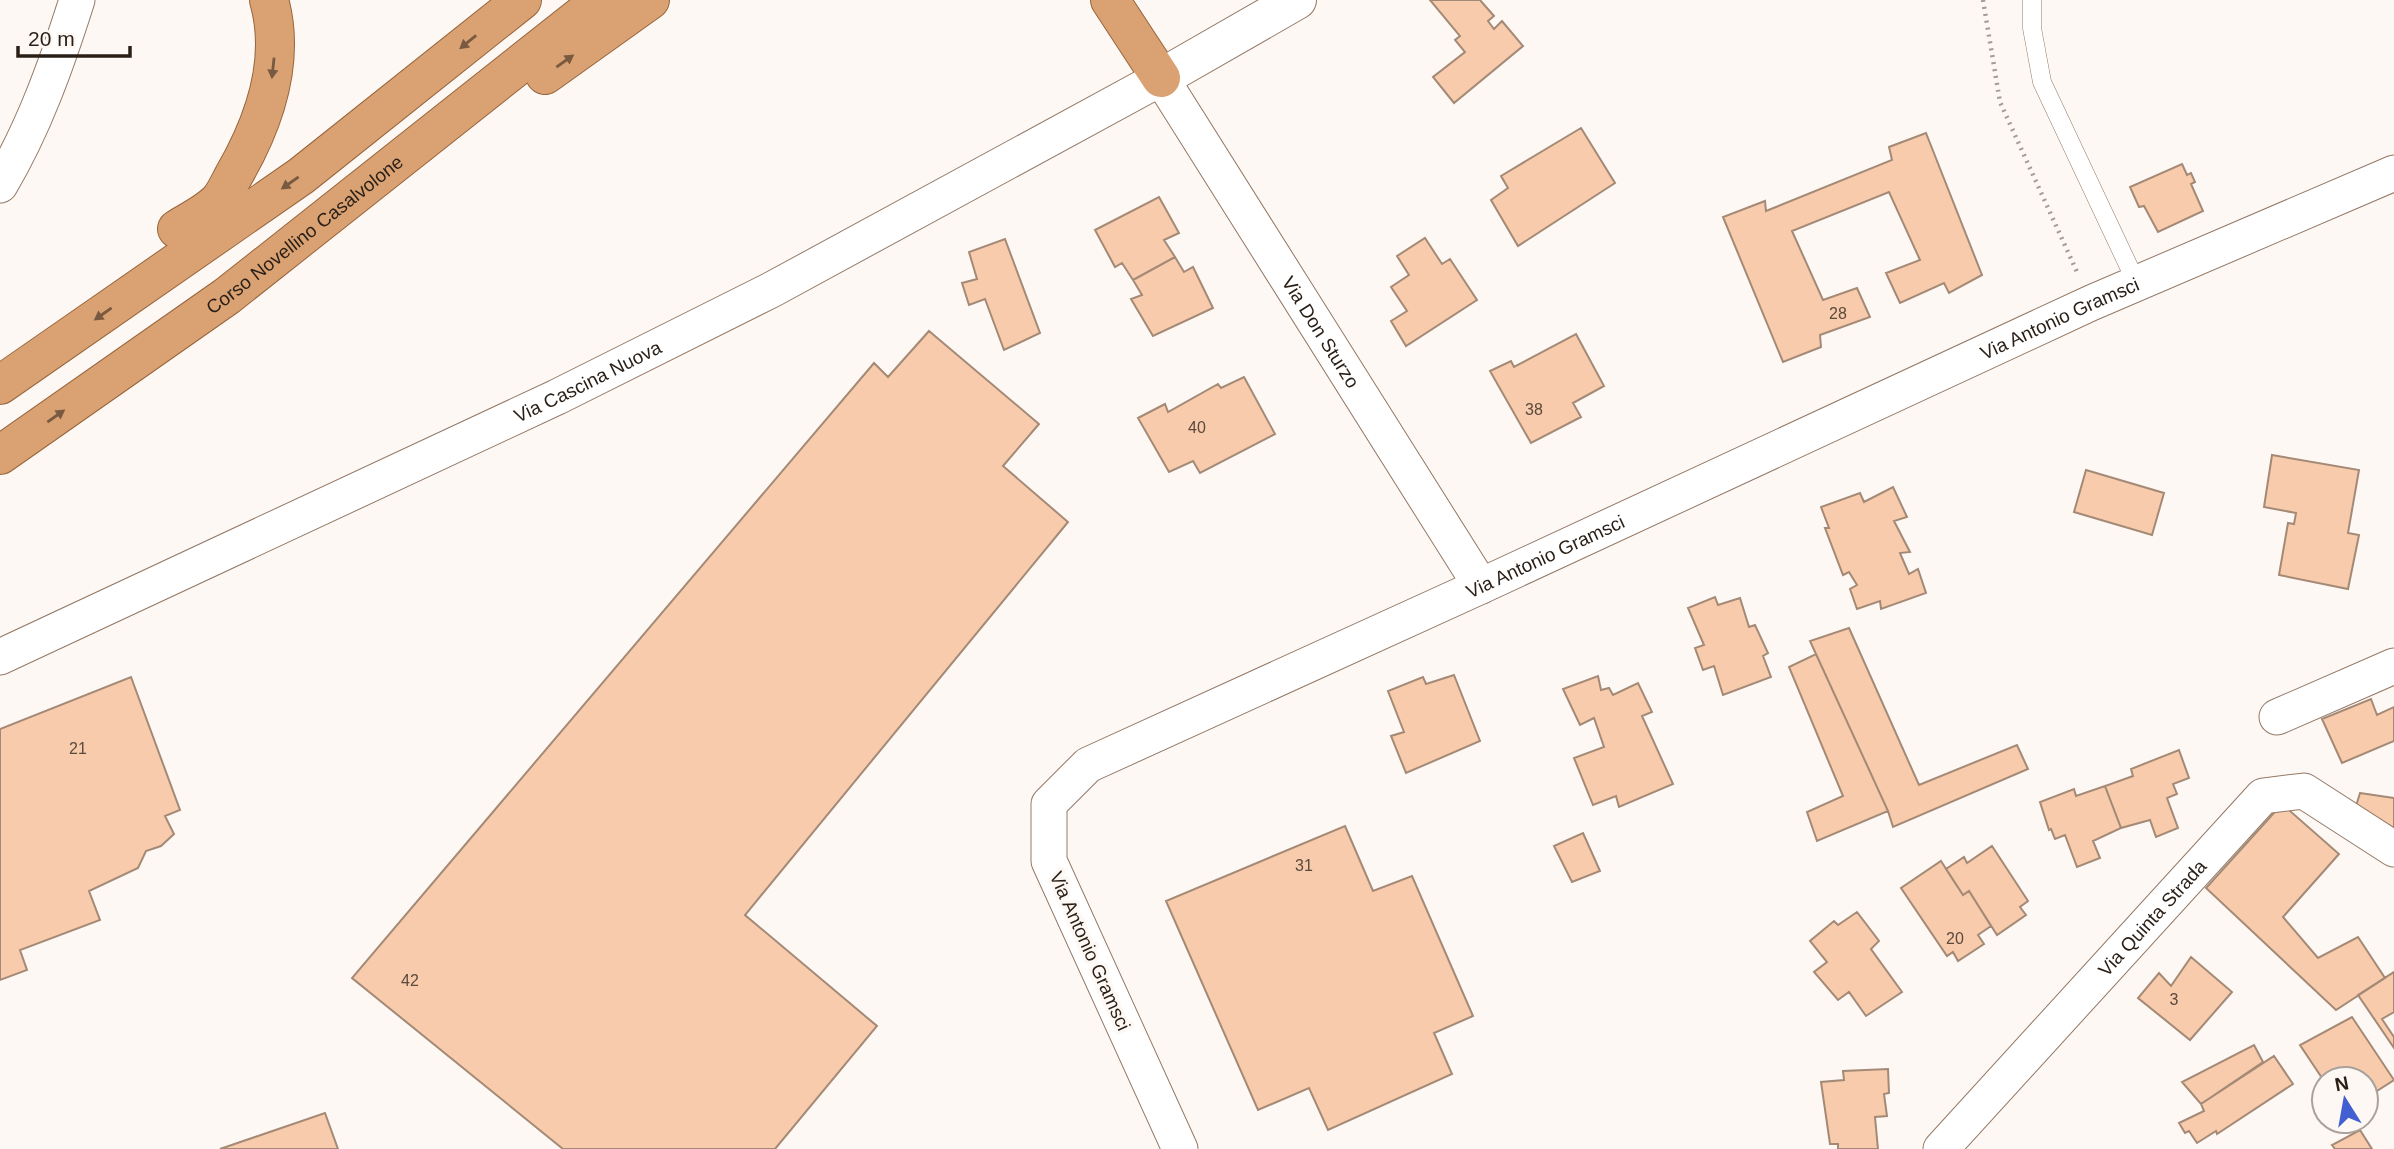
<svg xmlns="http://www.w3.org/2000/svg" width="2394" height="1149" font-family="Helvetica,sans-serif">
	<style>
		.building { fill: #f7cbab; stroke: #a48a76; stroke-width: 2 }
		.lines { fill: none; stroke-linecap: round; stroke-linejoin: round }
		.service-casing { stroke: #937966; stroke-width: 19 }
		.minor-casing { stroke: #937966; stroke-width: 37 }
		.tertiary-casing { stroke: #937966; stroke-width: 40 }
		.trunk-casing { stroke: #96653c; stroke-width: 40 }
		.path { stroke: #a39b96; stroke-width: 4.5; stroke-dasharray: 2 5; stroke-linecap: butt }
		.service { stroke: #fff; stroke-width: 18 }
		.minor { stroke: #fff; stroke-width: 35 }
		.tertiary { stroke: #fff; stroke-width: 38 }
		.trunk { stroke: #daa273; stroke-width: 38 }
		.oneway { fill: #795a40 }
		.labels { text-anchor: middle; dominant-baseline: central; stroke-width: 7; stroke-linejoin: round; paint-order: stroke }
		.number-label { font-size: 16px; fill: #5c4a3c }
		.street-label { font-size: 19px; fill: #291f17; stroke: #fef8f4 }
	</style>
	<rect width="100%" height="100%" fill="#fef8f4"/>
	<!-- building -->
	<path class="building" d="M 1430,0 L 1480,0 L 1494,16 L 1488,21 L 1494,29 L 1502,21 L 1523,46 L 1454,103 L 1433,77 L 1465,52 L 1455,40 L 1460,36 Z
		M 1581,128 L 1615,183 L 1518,246 L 1491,200 L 1508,188 L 1501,176 Z
		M 1926,133 L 1982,275 L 1949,293 L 1944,283 L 1900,303 L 1886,273 L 1920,260 L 1889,192 L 1792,231 L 1823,300 L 1857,288 L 1870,317 L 1820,335 L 1821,347 L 1783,362 L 1723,217 L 1765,201 L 1766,211 L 1892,160 L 1889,147 Z
		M 2182,164 L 2187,175 L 2191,173 L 2195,182 L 2191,184 L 2203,211 L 2158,232 L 2144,206 L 2139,207 L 2130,187 Z
		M 1159,197 L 1179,233 L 1164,240 L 1175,257 L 1133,280 L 1122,263 L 1115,267 L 1095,230 Z
		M 1425,238 L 1442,264 L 1450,259 L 1477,300 L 1406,346 L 1391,321 L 1407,311 L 1391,287 L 1409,275 L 1397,256 Z
		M 1005,239 L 1040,333 L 1004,350 L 985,299 L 969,305 L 962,283 L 977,279 L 969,252 Z
		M 1175,257 L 1184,272 L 1193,267 L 1213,308 L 1153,336 L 1131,299 L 1142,295 L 1133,280 Z
		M 929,331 L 1039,424 L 1003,466 L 1068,522 L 745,915 L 877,1026 L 775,1149 L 563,1149 L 352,978 L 874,363 L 888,377 Z
		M 1576,334 L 1604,386 L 1573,403 L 1581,417 L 1531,443 L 1490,371 L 1511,361 L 1514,367 Z
		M 1244,377 L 1275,434 L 1200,473 L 1193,461 L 1169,472 L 1138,418 L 1165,404 L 1168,412 L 1218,384 L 1221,388 Z
		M 2272,455 L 2359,470 L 2348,533 L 2359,535 L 2348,589 L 2279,575 L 2288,523 L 2294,524 L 2296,513 L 2264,507 Z
		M 2086,470 L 2164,493 L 2152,535 L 2074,512 Z
		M 1893,487 L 1907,517 L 1894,521 L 1910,552 L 1900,553 L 1909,574 L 1918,569 L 1926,593 L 1881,609 L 1880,601 L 1857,609 L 1850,589 L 1857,585 L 1849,572 L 1843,575 L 1825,528 L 1829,528 L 1821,507 L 1860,493 L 1864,502 Z
		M 1715,597 L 1718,605 L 1740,598 L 1749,627 L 1755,625 L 1768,653 L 1763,656 L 1771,677 L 1723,695 L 1714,666 L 1703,670 L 1695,648 L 1704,645 L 1688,608 Z
		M 1849,628 L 1919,785 L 2017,745 L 2028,769 L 1893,827 L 1888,811 L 1810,641 Z
		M 1816,654 L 1888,811 L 1817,841 L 1807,812 L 1843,796 L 1789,667 Z
		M 1454,675 L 1480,741 L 1406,773 L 1391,736 L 1404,732 L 1388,691 L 1423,677 L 1426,684 Z
		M 1598,676 L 1601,690 L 1609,688 L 1613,695 L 1638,683 L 1652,712 L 1642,716 L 1673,784 L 1619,807 L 1616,796 L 1593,805 L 1574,758 L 1604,747 L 1594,718 L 1580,725 L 1563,689 Z
		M 131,677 L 180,810 L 165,816 L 174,834 L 161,846 L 146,851 L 138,868 L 89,891 L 100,920 L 20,950 L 27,970 L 0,980 L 0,729 Z
		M 2371,699 L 2377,715 L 2394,707 L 2394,741 L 2342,763 L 2322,719 Z
		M 2179,750 L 2189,778 L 2173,784 L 2177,794 L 2167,798 L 2178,828 L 2156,837 L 2150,820 L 2121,828 L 2105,786 L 2133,776 L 2131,769 Z
		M 2105,786 L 2121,828 L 2093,841 L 2100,858 L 2077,867 L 2065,835 L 2055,839 L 2051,829 L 2049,830 L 2040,802 L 2074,789 L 2076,796 Z
		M 2360,793 L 2394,798 L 2394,833 L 2356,806 Z
		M 2282,804 L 2339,854 L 2283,917 L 2318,958 L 2358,937 L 2385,978 L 2336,1010 L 2206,888 Z
		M 1345,826 L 1373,891 L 1412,876 L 1473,1016 L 1434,1033 L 1452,1074 L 1328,1130 L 1309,1088 L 1258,1110 L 1166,901 Z
		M 1583,833 L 1600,871 L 1572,882 L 1554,846 Z
		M 1992,846 L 2028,901 L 2020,907 L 2026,915 L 1997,935 L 1969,891 L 1963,895 L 1946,869 L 1964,857 L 1967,863 Z
		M 1941,861 L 1963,895 L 1969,891 L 1991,926 L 1978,935 L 1984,944 L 1958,961 L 1953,952 L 1947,956 L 1901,888 Z
		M 1857,912 L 1879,941 L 1871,949 L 1902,992 L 1866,1016 L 1849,992 L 1838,1000 L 1814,972 L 1827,962 L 1810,941 L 1834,921 L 1838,925 Z
		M 2191,957 L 2232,992 L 2190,1040 L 2138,998 L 2159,973 L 2171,986 Z
		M 2394,972 L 2394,1012 L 2382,1019 L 2394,1037 L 2394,1048 L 2358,995 Z
		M 2352,1017 L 2394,1080 L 2366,1098 L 2366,1079 L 2324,1079 L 2324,1081 L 2300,1045 Z
		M 2254,1045 L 2263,1062 L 2201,1104 L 2182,1082 Z
		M 2274,1056 L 2293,1084 L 2217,1134 L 2216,1131 L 2197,1143 L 2189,1131 L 2185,1133 L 2179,1123 L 2204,1111 L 2201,1104 Z
		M 1888,1069 L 1889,1093 L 1884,1094 L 1887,1116 L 1875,1117 L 1878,1149 L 1838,1149 L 1838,1144 L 1830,1144 L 1821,1082 L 1844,1080 L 1843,1071 Z
		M 325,1113 L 338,1149 L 220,1149 Z
		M 2360,1130 L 2372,1149 L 2335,1149 L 2332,1145 Z"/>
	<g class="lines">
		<defs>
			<path id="service" d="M 2032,0 L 2032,28 L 2042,82 L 2137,284"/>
			<g id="minor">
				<path d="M 0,185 C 34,128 57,63 77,0"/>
				<path id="s1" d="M 0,657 L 557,397 L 771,290 L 1161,78 L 1481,586"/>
				<path d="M 2277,717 L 2394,666"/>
				<path id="s2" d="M 1180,1149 L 1049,861 L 1049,804 L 1088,765 L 1481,586 L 2091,303 L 2394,173"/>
				<path id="s3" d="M 1941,1149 L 2263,796 L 2304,791 L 2394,849"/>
			</g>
			<path id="tertiary" d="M 1161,78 L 1297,0"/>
			<g id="trunk">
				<path d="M 1110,0 L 1161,78"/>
				<path d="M 545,75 L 650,0"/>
				<path d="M 177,229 C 191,220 211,211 221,198 C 226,191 230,182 234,175 C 264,123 286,60 269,0"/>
				<path d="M 0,385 L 301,176 L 522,0"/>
				<path id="s4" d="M 0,455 L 227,296 L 601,0"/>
			</g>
		</defs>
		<!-- service casing -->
		<use href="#service" class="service-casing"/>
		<!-- minor casing -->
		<use href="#minor" class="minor-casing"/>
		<!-- tertiary casing -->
		<use href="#tertiary" class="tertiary-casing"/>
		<!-- trunk casing -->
		<use href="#trunk" class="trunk-casing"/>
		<!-- path -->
		<path class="path" d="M 1983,0 L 2000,102 L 2077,272"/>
		<!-- service -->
		<use href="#service" class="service"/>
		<!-- minor -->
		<use href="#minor" class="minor"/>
		<!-- tertiary -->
		<use href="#tertiary" class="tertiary"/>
		<!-- trunk -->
		<use href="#trunk" class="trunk"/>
	</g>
	<!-- one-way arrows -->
	<defs><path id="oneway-solid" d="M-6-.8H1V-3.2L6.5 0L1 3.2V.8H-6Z" transform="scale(1.75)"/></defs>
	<g class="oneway">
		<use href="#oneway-solid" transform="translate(468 42) rotate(141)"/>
		<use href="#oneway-solid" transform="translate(565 61) rotate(-35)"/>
		<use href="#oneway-solid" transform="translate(273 68) rotate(96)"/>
		<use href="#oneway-solid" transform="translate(290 183) rotate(145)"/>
		<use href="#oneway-solid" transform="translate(103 314) rotate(145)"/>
		<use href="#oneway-solid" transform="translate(56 416) rotate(-35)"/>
	</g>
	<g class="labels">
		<!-- number labels -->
		<g class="number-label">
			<text x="1838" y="313">28</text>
			<text x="1534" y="409">38</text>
			<text x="1197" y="427">40</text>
			<text x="78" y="748">21</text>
			<text x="1304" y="865">31</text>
			<text x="1955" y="938">20</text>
			<text x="410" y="980">42</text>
			<text x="2174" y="999">3</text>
		</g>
		<!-- street labels -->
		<g class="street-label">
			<text stroke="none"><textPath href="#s4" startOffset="376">Corso Novellino Casalvolone</textPath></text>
			<text stroke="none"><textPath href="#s2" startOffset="1498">Via Antonio Gramsci</textPath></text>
			<text stroke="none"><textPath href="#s1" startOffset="1598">Via Don Sturzo</textPath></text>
			<text stroke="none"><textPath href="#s1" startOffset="649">Via Cascina Nuova</textPath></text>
			<text stroke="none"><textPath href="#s2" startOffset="931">Via Antonio Gramsci</textPath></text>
			<text stroke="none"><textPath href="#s3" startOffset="313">Via Quinta Strada</textPath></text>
			<text transform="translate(1090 951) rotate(66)">Via Antonio Gramsci</text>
		</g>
	</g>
	<!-- north arrow -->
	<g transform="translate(2345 1100) rotate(349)"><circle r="33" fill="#fef8f4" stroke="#a9a19c" stroke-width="2"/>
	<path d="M0-5L12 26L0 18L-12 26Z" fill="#4260d2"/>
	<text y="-10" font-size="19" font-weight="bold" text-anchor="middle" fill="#291f17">N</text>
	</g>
	<!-- scale -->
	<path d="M18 46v10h112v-10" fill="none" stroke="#291f17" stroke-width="3.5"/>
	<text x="28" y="46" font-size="21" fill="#291f17" stroke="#fef8f4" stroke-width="5" paint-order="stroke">20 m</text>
</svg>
